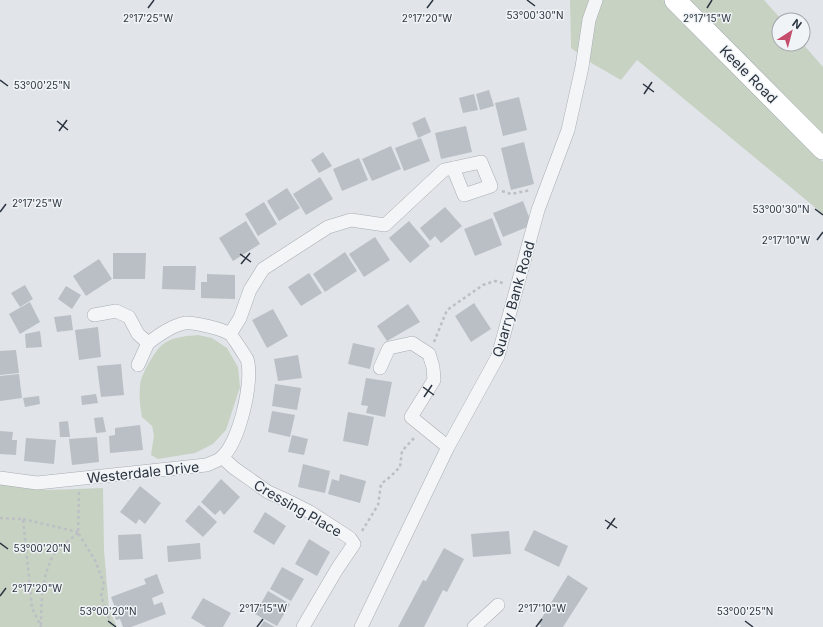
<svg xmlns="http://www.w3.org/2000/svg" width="823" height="627" font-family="Inter,sans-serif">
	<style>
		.green { fill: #c8d2c3 }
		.building { fill: #b9bfc5 }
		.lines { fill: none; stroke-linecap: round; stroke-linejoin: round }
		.minor-casing { stroke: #a7acb3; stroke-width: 14 }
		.primary-casing { stroke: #a1abb4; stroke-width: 22 }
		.path { stroke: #bcbfc4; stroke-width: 2.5; stroke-dasharray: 3 3; stroke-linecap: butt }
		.minor { stroke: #f4f5f7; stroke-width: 13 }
		.primary { stroke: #fff; stroke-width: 21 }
		.ticks { fill: none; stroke: #2b3440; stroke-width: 1.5 }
		.labels { text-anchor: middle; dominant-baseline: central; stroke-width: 3; stroke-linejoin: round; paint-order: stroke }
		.street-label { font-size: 14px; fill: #2b3440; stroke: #f1f4f6 }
		.ticks-label { font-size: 10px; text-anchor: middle; fill: #2b3440; stroke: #f1f4f6; stroke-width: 3; stroke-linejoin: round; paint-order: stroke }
	</style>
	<rect width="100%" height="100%" fill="#e1e5e9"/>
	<!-- green -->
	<path class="green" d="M 570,0 L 663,0 L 734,71 L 823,162 L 823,214 L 637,60 L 621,80 L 593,64 L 571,48 Z
		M 689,0 L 764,0 L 782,20 L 779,20 L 779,44 L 803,44 L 823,67 L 823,135 Z
		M 198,335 L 212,338 L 227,348 L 238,367 L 240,387 L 226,430 L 213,444 L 195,453 L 158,459 L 151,455 L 154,435 L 152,426 L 142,417 C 140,407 139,397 140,386 C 140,376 154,352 162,345 C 171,337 186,336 198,335 Z
		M 0,484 L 48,490 L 103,488 L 104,550 L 109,609 L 117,627 L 0,627 Z"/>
	<!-- building -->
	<path class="building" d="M 489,90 L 494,106 L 480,110 L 476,94 Z
		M 474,94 L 478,110 L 463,113 L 459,98 Z
		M 519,97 L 527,130 L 503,136 L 495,103 Z
		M 425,117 L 431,132 L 418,138 L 412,123 Z
		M 466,126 L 472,152 L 441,159 L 435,133 Z
		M 421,138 L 430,161 L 404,171 L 395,148 Z
		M 524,142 L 534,184 L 511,190 L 501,148 Z
		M 391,146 L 401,169 L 372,181 L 362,159 Z
		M 323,152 L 332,166 L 319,173 L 311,160 Z
		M 359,158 L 368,180 L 342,191 L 333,169 Z
		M 320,177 L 333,199 L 306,215 L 293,194 Z
		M 287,188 L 300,208 L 279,221 L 267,201 Z
		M 523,201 L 532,225 L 503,237 L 493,213 Z
		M 264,202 L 277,224 L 258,236 L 245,214 Z
		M 445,207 L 462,226 L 441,243 L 435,236 L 430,241 L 420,228 Z
		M 492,218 L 502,245 L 475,256 L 464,229 Z
		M 246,221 L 260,244 L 233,261 L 219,238 Z
		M 409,221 L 430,246 L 410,263 L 389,238 Z
		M 375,237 L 390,260 L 364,277 L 349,254 Z
		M 345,252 L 357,271 L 325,292 L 313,274 Z
		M 113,253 L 146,253 L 145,279 L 113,279 Z
		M 99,259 L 112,279 L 86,296 L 73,276 Z
		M 163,266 L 196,266 L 195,290 L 162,289 Z
		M 309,273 L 322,293 L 301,306 L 288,287 Z
		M 207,274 L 235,275 L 235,299 L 201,298 L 201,282 L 207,282 Z
		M 25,285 L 33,299 L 20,307 L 11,293 Z
		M 66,286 L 81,295 L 72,309 L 58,299 Z
		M 30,302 L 40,322 L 20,334 L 9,314 Z
		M 474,303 L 491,329 L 471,342 L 455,316 Z
		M 408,304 L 420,322 L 387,341 L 377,326 Z
		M 273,309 L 288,336 L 267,348 L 252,320 Z
		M 71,315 L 73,330 L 57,332 L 54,317 Z
		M 98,327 L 101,357 L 79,360 L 75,330 Z
		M 40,331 L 42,347 L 26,348 L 25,334 Z
		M 353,343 L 375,348 L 370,369 L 348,364 Z
		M 16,350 L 19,373 L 0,375 L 0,351 Z
		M 298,355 L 302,378 L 278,381 L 274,359 Z
		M 121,364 L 124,395 L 101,397 L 97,366 Z
		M 19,374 L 22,398 L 0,401 L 0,376 Z
		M 366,378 L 392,382 L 385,417 L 366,413 L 368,406 L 361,405 Z
		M 275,384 L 301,388 L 297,410 L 272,406 Z
		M 96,394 L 98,403 L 82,405 L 81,396 Z
		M 39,396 L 40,404 L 25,407 L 23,398 Z
		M 272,411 L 295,415 L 290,437 L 268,432 Z
		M 348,412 L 374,417 L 368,446 L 343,441 Z
		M 103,417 L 106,432 L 96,433 L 94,418 Z
		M 68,421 L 70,437 L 60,437 L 59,422 Z
		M 140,425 L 143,450 L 110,453 L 109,436 L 115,435 L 115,428 Z
		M 0,431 L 13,432 L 12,440 L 17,440 L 16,455 L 0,454 Z
		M 292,435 L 308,439 L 304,455 L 288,452 Z
		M 97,437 L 99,462 L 72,465 L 69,439 Z
		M 26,438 L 56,440 L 54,464 L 24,461 Z
		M 303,464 L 330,471 L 325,493 L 298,487 Z
		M 340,474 L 366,481 L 360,503 L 328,494 L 332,479 L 339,481 Z
		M 221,479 L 240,497 L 224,515 L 220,510 L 215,515 L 201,502 Z
		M 140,486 L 161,503 L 145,524 L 139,519 L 136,524 L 120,512 Z
		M 199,505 L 217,522 L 203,537 L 185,521 Z
		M 265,512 L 286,526 L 274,545 L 253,532 Z
		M 534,530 L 568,546 L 559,567 L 524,550 Z
		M 509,531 L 511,554 L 473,557 L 471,534 Z
		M 141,534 L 143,559 L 119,560 L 118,535 Z
		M 309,539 L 330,552 L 317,576 L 295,564 Z
		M 200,543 L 201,559 L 168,562 L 167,546 Z
		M 444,548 L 464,559 L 447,592 L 443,590 L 424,627 L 398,627 L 423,580 L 426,581 Z
		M 282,567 L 304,579 L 291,601 L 270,589 Z
		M 157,574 L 164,593 L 152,598 L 154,605 L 162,602 L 166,614 L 131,627 L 123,627 L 120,619 L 116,620 L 112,609 L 115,608 L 111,597 L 146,584 L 144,579 Z
		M 568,575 L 588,588 L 563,627 L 540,627 L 541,625 L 538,624 Z
		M 268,591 L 290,604 L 277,626 L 255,614 Z
		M 203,598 L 231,613 L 223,627 L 206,627 L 191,618 Z
		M 264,621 L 275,627 L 260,627 Z"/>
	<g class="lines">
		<defs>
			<path id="minor" d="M 230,334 L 240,318 L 250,290 L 263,269 L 328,227 L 351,220 L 385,225 L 444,170 L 481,162 L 491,186 L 464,195 L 453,168
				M 138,365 L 148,343
				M 380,368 L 389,348 L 412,343 L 429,354 L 433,367 L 434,380 L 411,417 L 448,447
				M 222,457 L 234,468 L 268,492 L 286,500 L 310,512 L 350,538 L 354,544 L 337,569 L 303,627
				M 0,478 L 37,483 L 206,465 C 211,463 218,461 222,457 C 239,443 254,380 247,359 C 245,356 232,335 230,334 C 223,329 193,322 185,323 C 171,326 159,335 148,343 L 138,334 L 129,317 L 116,311 L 94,315
				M 361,627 L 448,447 L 498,356 L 538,210 L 568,130 L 582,67 L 589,20 L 596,0
				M 474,627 L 498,605"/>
			<path id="primary" d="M 675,0 L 823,149"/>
		</defs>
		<!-- minor casing -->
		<use href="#minor" class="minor-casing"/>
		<!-- primary casing -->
		<use href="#primary" class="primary-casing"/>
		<!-- path -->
		<path class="path" d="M 502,191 L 511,194 L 531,190
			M 434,342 L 447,310 L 483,285 L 495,281 L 503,283
			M 79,492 L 78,533 L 95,560 L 104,584 L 101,596 L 112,627
			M 0,518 L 23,519 L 32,608 L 41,627
			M 23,519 L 78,532
			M 362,531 L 378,505 L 381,484 L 390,477 L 400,467 L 402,451 L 414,438
			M 41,625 C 41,603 42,572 55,553 C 61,545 71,539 78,533"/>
		<!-- minor -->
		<use href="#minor" class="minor"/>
		<!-- primary -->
		<use href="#primary" class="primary"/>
	</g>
	<!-- ticks -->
	<path class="ticks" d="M 527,0 L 535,6M 148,8 L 154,0M 427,8 L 433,0M 707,8 L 712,0M 0,80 L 8,86M 643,84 L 654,92M 644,94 L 652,82M 57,121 L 68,130M 59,131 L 67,120M 815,209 L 823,215M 0,212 L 6,204M 817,240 L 823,232M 240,254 L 251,262M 241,264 L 250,253M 423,387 L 434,395M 424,397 L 432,385M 605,520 L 617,528M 607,529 L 615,518M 0,543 L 8,549M 0,596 L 6,588M 108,621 L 116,627M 745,621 L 753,627M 257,627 L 263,619M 536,627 L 542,619"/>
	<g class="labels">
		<!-- street labels -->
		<g class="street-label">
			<text transform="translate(749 74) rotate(45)">Keele Road</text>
			<text transform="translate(513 299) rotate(-74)">Quarry Bank Road</text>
			<text transform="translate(143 472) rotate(-6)">Westerdale Drive</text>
			<text transform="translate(298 508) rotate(30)">Cressing Place</text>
		</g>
	</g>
	<g class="ticks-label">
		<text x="535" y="19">53°00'30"N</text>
		<text x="148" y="22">2°17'25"W</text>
		<text x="427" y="22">2°17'20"W</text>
		<text x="707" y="22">2°17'15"W</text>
		<text x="42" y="89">53°00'25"N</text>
		<text x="37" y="207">2°17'25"W</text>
		<text x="781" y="213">53°00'30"N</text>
		<text x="786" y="244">2°17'10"W</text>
		<text x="42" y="552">53°00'20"N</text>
		<text x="37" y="592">2°17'20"W</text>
		<text x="263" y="612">2°17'15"W</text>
		<text x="542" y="612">2°17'10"W</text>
		<text x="108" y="615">53°00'20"N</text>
		<text x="745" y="615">53°00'25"N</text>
	</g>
	<!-- north arrow -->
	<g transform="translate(791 32) rotate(36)"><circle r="19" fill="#f1f4f6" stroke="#a2a7ad"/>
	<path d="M0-3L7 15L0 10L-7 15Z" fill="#c64e6d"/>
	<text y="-6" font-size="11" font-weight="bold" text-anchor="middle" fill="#2b3440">N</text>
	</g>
</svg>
